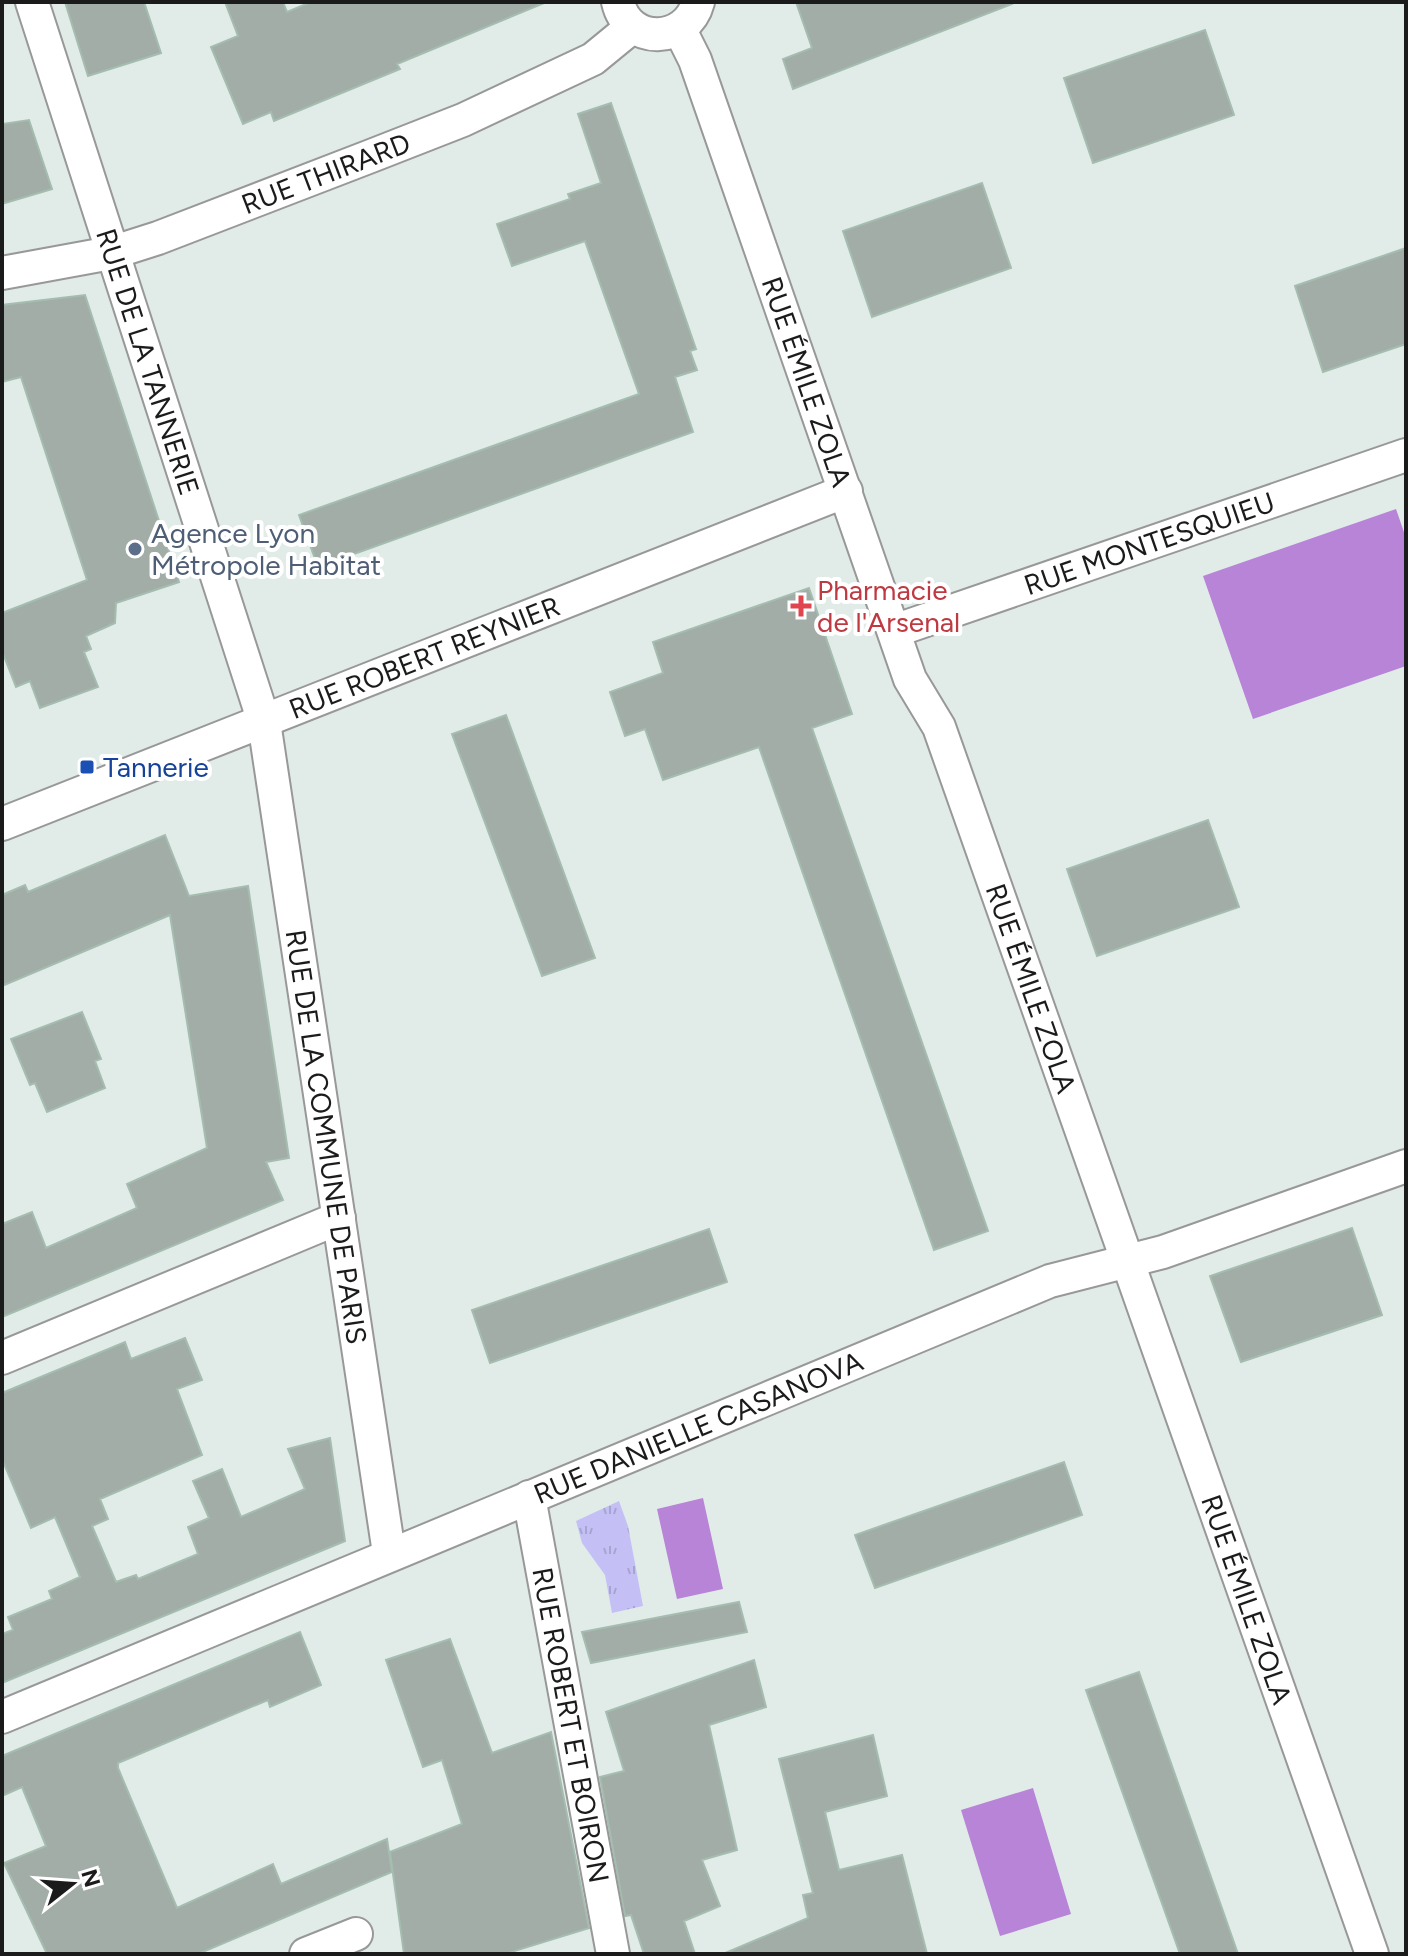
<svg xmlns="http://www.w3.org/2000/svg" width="1408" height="1956" font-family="Figtree,sans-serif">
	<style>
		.park { fill: url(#park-tufts) }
		.pitch { fill: #b884d7 }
		.building { fill: #a1ada6; stroke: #a5bdb0; stroke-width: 2 }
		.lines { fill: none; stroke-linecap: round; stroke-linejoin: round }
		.street-casing { stroke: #989898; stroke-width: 36 }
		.street { stroke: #fff; stroke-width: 32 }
		.service-dot { fill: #5c6f8a; stroke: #fff; stroke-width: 3 }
		.health-dot { fill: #e0444e; stroke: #fff; stroke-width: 3 }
		.transit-dot { fill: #1a4fb4; stroke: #fff; stroke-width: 3 }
		.labels { text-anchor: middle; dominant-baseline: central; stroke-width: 8; stroke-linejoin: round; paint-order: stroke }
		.street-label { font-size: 28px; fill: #1b1b1b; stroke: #fff }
		.service-label { font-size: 28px; fill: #4e5e75; stroke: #fff; text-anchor: start }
		.health-label { font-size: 28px; fill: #be3a42; stroke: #fff; text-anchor: start }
		.transit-label { font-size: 28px; fill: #164399; stroke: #fff; text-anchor: start }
	</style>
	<defs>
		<pattern id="park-tufts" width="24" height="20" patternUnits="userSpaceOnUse" patternTransform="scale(2)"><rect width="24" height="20" fill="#c4c0f5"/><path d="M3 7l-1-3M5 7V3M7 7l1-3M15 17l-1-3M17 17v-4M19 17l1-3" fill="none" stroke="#a8a4d1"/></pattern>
	</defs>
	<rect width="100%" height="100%" fill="#e1ece9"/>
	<!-- park -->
	<path class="park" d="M 619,1501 L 628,1526 L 643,1606 L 612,1613 L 605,1575 L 582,1543 L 576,1521 Z"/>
	<!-- pitch -->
	<path class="pitch" d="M 1396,509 L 1406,538 L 1406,666 L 1253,719 L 1203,576 Z
		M 703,1498 L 723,1589 L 677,1599 L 657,1509 Z
		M 1033,1788 L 1071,1914 L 1000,1936 L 961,1810 Z"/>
	<!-- building -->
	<path class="building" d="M 65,2 L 144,2 L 161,53 L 88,76 Z
		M 225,2 L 283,2 L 287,12 L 311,2 L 544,3 L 397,64 L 400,69 L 274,121 L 271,112 L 243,124 L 211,47 L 238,36 Z
		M 796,2 L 1011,2 L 1012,4 L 793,89 L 783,59 L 812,48 Z
		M 1205,30 L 1234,115 L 1093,163 L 1064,78 Z
		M 611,103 L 696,349 L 690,351 L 697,370 L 675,377 L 693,432 L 318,567 L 299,515 L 639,394 L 585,241 L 512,266 L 497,224 L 570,199 L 568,194 L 601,183 L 578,114 Z
		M 29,120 L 52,189 L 2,204 L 2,124 Z
		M 982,183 L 1011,268 L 872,317 L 843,231 Z
		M 1406,248 L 1406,344 L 1323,372 L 1295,286 Z
		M 85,295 L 179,582 L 116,603 L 115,623 L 86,636 L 91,649 L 84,652 L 98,687 L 40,708 L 30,681 L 16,687 L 2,651 L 2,613 L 87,580 L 21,377 L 2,382 L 2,305 Z
		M 809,588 L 852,714 L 812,728 L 988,1231 L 934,1250 L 759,747 L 663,780 L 645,729 L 625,736 L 610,692 L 663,673 L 653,642 Z
		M 506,715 L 595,958 L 542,976 L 452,734 Z
		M 1208,820 L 1239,907 L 1097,956 L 1067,869 Z
		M 165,835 L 189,896 L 248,886 L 289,1158 L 266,1162 L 283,1200 L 2,1317 L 2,1224 L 32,1212 L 46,1248 L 137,1208 L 127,1184 L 207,1148 L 170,915 L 2,986 L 2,895 L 25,885 L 28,892 Z
		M 82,1012 L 101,1059 L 95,1061 L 105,1088 L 47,1112 L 35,1083 L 30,1085 L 11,1039 Z
		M 1352,1228 L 1382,1315 L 1241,1362 L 1210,1276 Z
		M 709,1229 L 727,1282 L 490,1363 L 472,1310 Z
		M 185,1338 L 202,1380 L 177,1389 L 202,1455 L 100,1499 L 108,1519 L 92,1526 L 116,1582 L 136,1575 L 138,1579 L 198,1554 L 188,1527 L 209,1518 L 193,1481 L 222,1469 L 241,1517 L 305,1489 L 288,1449 L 330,1438 L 345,1541 L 2,1683 L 2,1634 L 13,1630 L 8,1617 L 52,1599 L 49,1591 L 80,1577 L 55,1517 L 31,1528 L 2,1459 L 2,1393 L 125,1342 L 131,1359 Z
		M 1064,1462 L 1082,1515 L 875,1588 L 855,1535 Z
		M 739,1602 L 747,1632 L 591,1663 L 582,1632 Z
		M 300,1632 L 321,1685 L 270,1707 L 268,1700 L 118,1763 L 118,1768 L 177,1908 L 273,1864 L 281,1884 L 387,1839 L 392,1872 L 198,1954 L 47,1954 L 4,1863 L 46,1846 L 22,1787 L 2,1796 L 2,1756 Z
		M 450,1639 L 492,1753 L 551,1732 L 589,1928 L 505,1954 L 404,1954 L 390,1852 L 462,1824 L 442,1760 L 423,1767 L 386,1660 Z
		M 754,1660 L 766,1707 L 709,1725 L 737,1850 L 702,1860 L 720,1906 L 684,1921 L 695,1954 L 644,1954 L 631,1915 L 625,1916 L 600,1777 L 624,1771 L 606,1712 Z
		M 1139,1672 L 1238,1954 L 1180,1954 L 1086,1690 Z
		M 873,1735 L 887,1796 L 825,1812 L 839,1870 L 902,1855 L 927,1954 L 723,1954 L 808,1918 L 803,1895 L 813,1893 L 779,1759 Z"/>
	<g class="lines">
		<defs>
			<g id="street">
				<path id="s1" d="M 32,2 L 264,722 L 389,1553"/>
				<path d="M 618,2 C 628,46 687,44 698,2"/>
				<path id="s2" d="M 680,30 L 695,60 L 910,679 L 939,727 L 1372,1954"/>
				<path id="s3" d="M 2,273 L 111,253 L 158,238 L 371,156 L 463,120 L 593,59 L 632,27"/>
				<path id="s4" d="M 894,631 L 1406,455"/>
				<path id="s5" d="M 2,824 L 846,491"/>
				<path d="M 2,1358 L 339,1218"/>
				<path id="s6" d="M 529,1497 L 613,1954"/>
				<path id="s7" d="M 2,1717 L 1050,1281 L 1163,1252 L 1406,1166"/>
				<path d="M 306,1954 L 356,1934"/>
			</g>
		</defs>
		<!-- street casing -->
		<use href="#street" class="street-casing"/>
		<!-- street -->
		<use href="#street" class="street"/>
	</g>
	<!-- markers -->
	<circle class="service-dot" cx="135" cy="549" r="8"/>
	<path class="health-dot" d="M797 594h8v8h8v8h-8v8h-8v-8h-8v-8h8z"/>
	<rect class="transit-dot" x="79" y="759" width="16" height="16" rx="4"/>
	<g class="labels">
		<!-- street labels -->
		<g class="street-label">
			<text stroke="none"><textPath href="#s3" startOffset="340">RUE THIRARD</textPath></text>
			<text stroke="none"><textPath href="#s1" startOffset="378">RUE DE LA TANNERIE</textPath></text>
			<text stroke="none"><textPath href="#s2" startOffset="374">RUE ÉMILE ZOLA</textPath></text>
			<text stroke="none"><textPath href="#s4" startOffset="270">RUE MONTESQUIEU</textPath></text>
			<text stroke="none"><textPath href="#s5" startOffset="454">RUE ROBERT REYNIER</textPath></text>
			<text stroke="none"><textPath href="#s2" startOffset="1022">RUE ÉMILE ZOLA</textPath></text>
			<text stroke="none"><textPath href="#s1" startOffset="1176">RUE DE LA COMMUNE DE PARIS</textPath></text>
			<text stroke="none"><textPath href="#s7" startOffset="754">RUE DANIELLE CASANOVA</textPath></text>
			<text stroke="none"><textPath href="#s2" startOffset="1670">RUE ÉMILE ZOLA</textPath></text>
			<text stroke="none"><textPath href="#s6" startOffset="232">RUE ROBERT ET BOIRON</textPath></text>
		</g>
		<!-- service labels -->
		<g class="service-label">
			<text x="151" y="533">Agence Lyon<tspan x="151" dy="32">Métropole Habitat</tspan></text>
		</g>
		<!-- health labels -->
		<g class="health-label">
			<text x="817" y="590">Pharmacie<tspan x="817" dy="32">de l'Arsenal</tspan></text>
		</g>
		<!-- transit labels -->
		<g class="transit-label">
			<text x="103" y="767">Tannerie</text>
		</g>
	</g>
	<!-- border -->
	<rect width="1408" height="1956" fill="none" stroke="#1b1b1b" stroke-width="8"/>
	<!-- north arrow -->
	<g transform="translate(72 1884) rotate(73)" stroke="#ffffff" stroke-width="6" paint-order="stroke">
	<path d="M0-6L14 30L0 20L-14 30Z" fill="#1b1b1b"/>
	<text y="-12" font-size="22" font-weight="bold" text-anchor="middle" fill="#1b1b1b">N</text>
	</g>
</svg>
